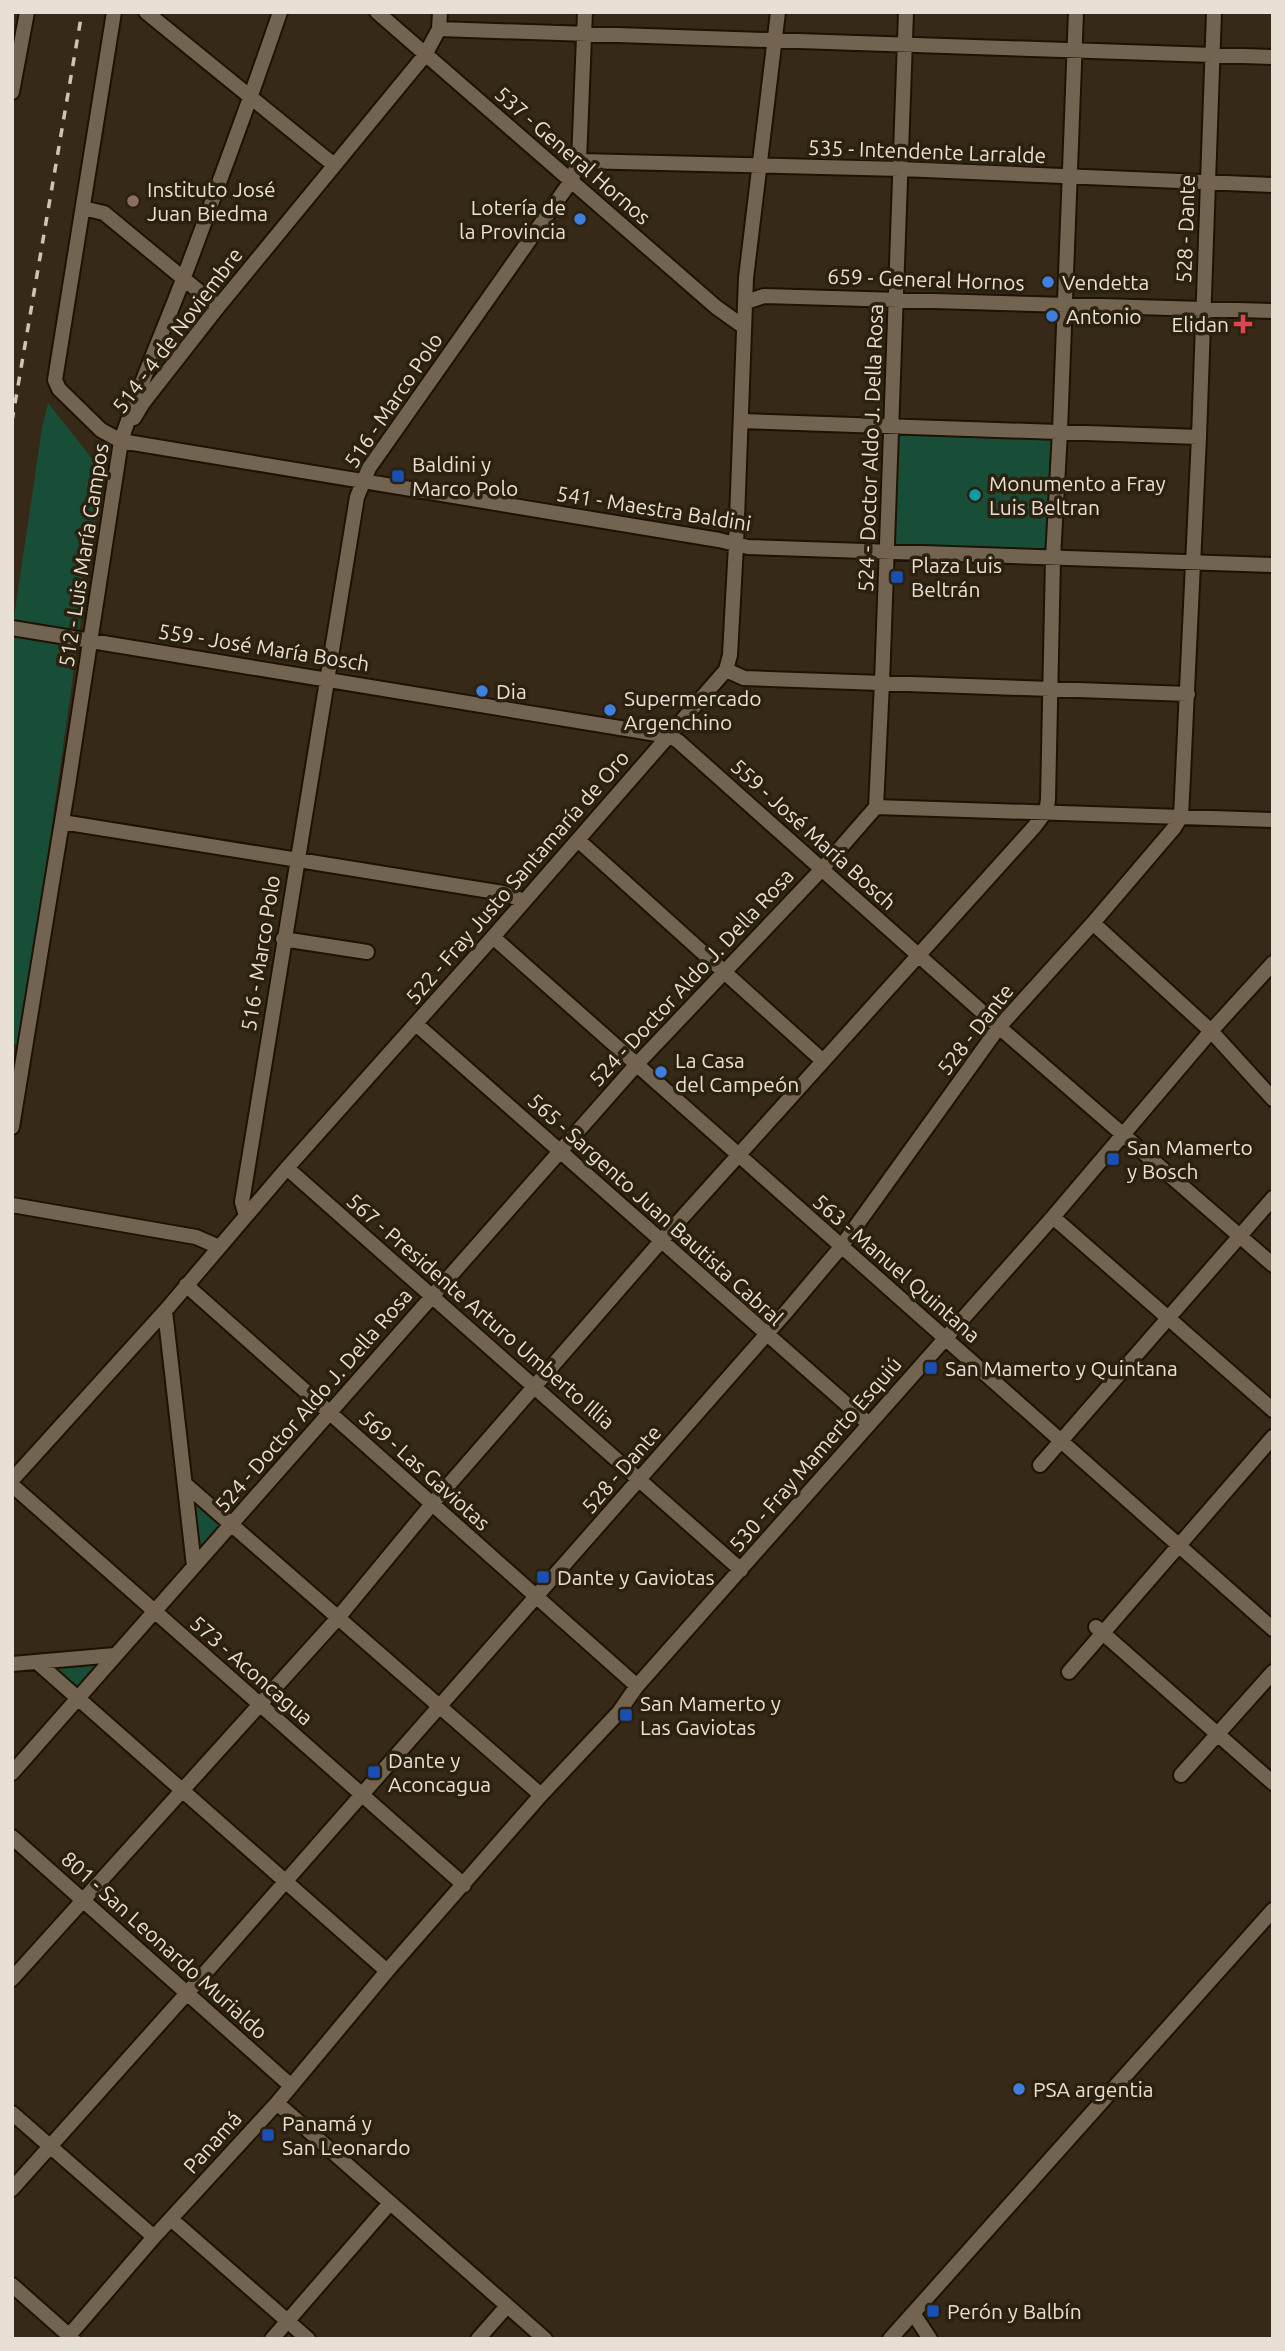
<svg xmlns="http://www.w3.org/2000/svg" width="1285" height="2351" font-family="Ubuntu,sans-serif">
	<style>
		.green { fill: #184e37 }
		.lines { fill: none; stroke-linecap: round; stroke-linejoin: round }
		.minor-casing { stroke: #1d1203; stroke-width: 18 }
		.minor { stroke: #736451; stroke-width: 14 }
		.rail { stroke: #cdc4b8; stroke-width: 3.5; stroke-dasharray: 9 9; stroke-linecap: butt }
		.education-dot { fill: #8d6e63; stroke: #2c200f; stroke-width: 2.5 }
		.shop-dot { fill: #3f7fe0; stroke: #2c200f; stroke-width: 2.5 }
		.health-dot { fill: #e0444e; stroke: #2c200f; stroke-width: 2.5 }
		.transit-dot { fill: #1a4fb4; stroke: #2c200f; stroke-width: 2.5 }
		.culture-dot { fill: #0f9aa8; stroke: #2c200f; stroke-width: 2.5 }
		.labels { text-anchor: middle; dominant-baseline: central; stroke-width: 7; stroke-linejoin: round; paint-order: stroke }
		.street-label { font-size: 21px; fill: #e8e0d5; stroke: #2c200f }
		.poi-label { font-size: 21px; fill: #e8e0d5; stroke: #2c200f; text-anchor: start }
	</style>
	<rect width="100%" height="100%" fill="#362918"/>
	<!-- green -->
	<path class="green" d="M 48,403 L 102,471 L 21,1044 L 12,1044 L 12,631 L 42,428 Z
		M 898,432 L 1053,437 L 1049,554 L 894,549 Z
		M 193,1495 L 225,1527 L 199,1559 Z
		M 101,1664 L 77,1692 L 49,1668 Z"/>
	<g class="lines">
		<defs>
			<path id="minor" d="M 114,12 L 55,380 L 59,389 L 101,430 L 121,441 L 719,540 L 748,547 L 1273,565
				M 146,12 L 334,165
				M 377,12 L 716,307 L 744,327
				M 439,29 L 1273,57
				M 12,92 L 27,12
				M 579,161 L 901,169 L 1273,185
				M 83,208 L 104,213 L 218,307
				M 746,302 L 764,296 L 1273,311
				M 134,418 L 143,403 L 218,307 L 425,55 L 439,29 L 440,12
				M 741,421 L 1199,437
				M 12,628 L 669,736 L 678,741 L 999,1027 L 1273,1265
				M 726,670 L 744,678 L 1188,694
				M 876,807 L 1273,820
				M 62,822 L 503,893 L 524,901
				M 578,840 L 823,1061
				M 1093,923 L 1211,1031 L 1273,1099
				M 493,937 L 1273,1629
				M 283,939 L 367,952
				M 416,1024 L 869,1424
				M 12,1127 L 68,785 L 121,441 C 139,385 163,332 184,277 C 217,189 250,101 280,12
				M 287,1168 L 741,1570
				M 12,1205 L 196,1237 L 219,1247
				M 246,1216 L 242,1202 L 357,497 L 369,468 L 571,181 L 579,161 L 585,12
				M 1053,1217 L 1273,1410
				M 186,1285 L 637,1686
				M 165,1311 L 194,1566
				M 1040,1465 L 1273,1198
				M 12,1480 L 165,1311 L 287,1168 L 493,937 L 726,670 L 730,655 L 736,545 L 746,278 L 778,12
				M 185,1484 L 541,1795
				M 12,1485 L 464,1885
				M 1096,1627 L 1273,1783
				M 38,1663 L 387,1971
				M 12,1664 L 115,1655
				M 1069,1672 L 1273,1437
				M 12,1773 L 637,1064 L 822,869 L 876,807 L 882,683 L 906,12
				M 1181,1775 L 1273,1672
				M 12,1837 L 290,2085
				M 12,1979 L 337,1619 L 432,1504 L 662,1240 L 1034,827 L 1046,811 L 1048,800 L 1053,558 L 1060,431 L 1076,12
				M 277,2103 L 545,2339
				M 12,2113 L 154,2237
				M 12,2189 L 205,1973 L 787,1311 L 841,1247 L 999,1027 L 1093,923 L 1174,828 L 1181,817 L 1199,437 L 1214,12
				M 171,2219 L 308,2339
				M 12,2285 L 73,2339
				M 913,2313 L 930,2339
				M 66,2339 L 154,2237 L 277,2103 L 387,1971 L 541,1795 L 619,1712 L 637,1686 L 1053,1217 L 1211,1031 L 1273,963
				M 272,2339 L 390,2203
				M 478,2339 L 507,2306
				M 890,2339 L 1273,1910"/>
		</defs>
		<!-- minor casing -->
		<use href="#minor" class="minor-casing"/>
		<!-- minor -->
		<use href="#minor" class="minor"/>
		<!-- rail -->
		<path class="rail" d="M 12,421 L 82,12"/>
	</g>
	<!-- markers -->
	<circle class="education-dot" cx="133" cy="201" r="7"/>
	<g class="shop-dot">
		<circle cx="580" cy="219" r="7"/>
		<circle cx="1048" cy="282" r="7"/>
		<circle cx="1052" cy="316" r="7"/>
		<circle cx="482" cy="691" r="7"/>
		<circle cx="610" cy="710" r="7"/>
		<circle cx="661" cy="1072" r="7"/>
		<circle cx="1019" cy="2089" r="7"/>
	</g>
	<path class="health-dot" d="M1239.5 313.5h7v7h7v7h-7v7h-7v-7h-7v-7h7z"/>
	<g class="transit-dot">
		<rect x="391" y="469" width="14" height="14" rx="3.5"/>
		<rect x="890" y="570" width="14" height="14" rx="3.5"/>
		<rect x="1106" y="1152" width="14" height="14" rx="3.5"/>
		<rect x="924" y="1361" width="14" height="14" rx="3.5"/>
		<rect x="536" y="1570" width="14" height="14" rx="3.5"/>
		<rect x="619" y="1708" width="14" height="14" rx="3.5"/>
		<rect x="367" y="1765" width="14" height="14" rx="3.5"/>
		<rect x="261" y="2128" width="14" height="14" rx="3.5"/>
		<rect x="926" y="2304" width="14" height="14" rx="3.5"/>
	</g>
	<circle class="culture-dot" cx="975" cy="495" r="7"/>
	<g class="labels">
		<!-- street labels -->
		<g class="street-label">
			<text transform="translate(927 151) rotate(2)">535 - Intendente Larralde</text>
			<text transform="translate(573 155) rotate(41)">537 - General Hornos</text>
			<text transform="translate(1185 229) rotate(-88)">528 - Dante</text>
			<text transform="translate(926 279) rotate(2)">659 - General Hornos</text>
			<text transform="translate(177 330) rotate(-53)">514 - 4 de Noviembre</text>
			<text transform="translate(393 400) rotate(-56)">516 - Marco Polo</text>
			<text transform="translate(870 448) rotate(-88)">524 - Doctor Aldo J. Della Rosa</text>
			<text transform="translate(654 508) rotate(9)">541 - Maestra Baldini</text>
			<text transform="translate(83 555) rotate(-81)">512 - Luis María Campos</text>
			<text transform="translate(264 647) rotate(9)">559 - José María Bosch</text>
			<text transform="translate(814 834) rotate(42)">559 - José María Bosch</text>
			<text transform="translate(517 877) rotate(-49)">522 - Fray Justo Santamaría de Oro</text>
			<text transform="translate(260 953) rotate(-81)">516 - Marco Polo</text>
			<text transform="translate(691 977) rotate(-47)">524 - Doctor Aldo J. Della Rosa</text>
			<text transform="translate(975 1029) rotate(-52)">528 - Dante</text>
			<text transform="translate(656 1209) rotate(42)">565 - Sargento Juan Bautista Cabral</text>
			<text transform="translate(897 1268) rotate(41)">563 - Manuel Quintana</text>
			<text transform="translate(481 1311) rotate(41)">567 - Presidente Arturo Umberto Illia</text>
			<text transform="translate(313 1400) rotate(-49)">524 - Doctor Aldo J. Della Rosa</text>
			<text transform="translate(815 1454) rotate(-49)">530 - Fray Mamerto Esquiú</text>
			<text transform="translate(621 1469) rotate(-49)">528 - Dante</text>
			<text transform="translate(425 1470) rotate(42)">569 - Las Gaviotas</text>
			<text transform="translate(252 1670) rotate(41)">573 - Aconcagua</text>
			<text transform="translate(165 1945) rotate(42)">801 - San Leonardo Murialdo</text>
			<text transform="translate(212 2142) rotate(-48)">Panamá</text>
		</g>
		<!-- poi labels -->
		<g class="poi-label">
			<text x="147" y="189">Instituto José<tspan x="147" dy="24">Juan Biedma</tspan></text>
			<text x="566" y="207" text-anchor="end">Lotería de<tspan x="566" dy="24">la Provincia</tspan></text>
			<text x="1062" y="282">Vendetta</text>
			<text x="1066" y="316">Antonio</text>
			<text x="1229" y="324" text-anchor="end">Elidan</text>
			<text x="412" y="464">Baldini y<tspan x="412" dy="24">Marco Polo</tspan></text>
			<text x="989" y="483">Monumento a Fray<tspan x="989" dy="24">Luis Beltran</tspan></text>
			<text x="911" y="565">Plaza Luis<tspan x="911" dy="24">Beltrán</tspan></text>
			<text x="496" y="691">Dia</text>
			<text x="624" y="698">Supermercado<tspan x="624" dy="24">Argenchino</tspan></text>
			<text x="675" y="1060">La Casa<tspan x="675" dy="24">del Campeón</tspan></text>
			<text x="1127" y="1147">San Mamerto<tspan x="1127" dy="24">y Bosch</tspan></text>
			<text x="945" y="1368">San Mamerto y Quintana</text>
			<text x="557" y="1577">Dante y Gaviotas</text>
			<text x="640" y="1703">San Mamerto y<tspan x="640" dy="24">Las Gaviotas</tspan></text>
			<text x="388" y="1760">Dante y<tspan x="388" dy="24">Aconcagua</tspan></text>
			<text x="1033" y="2089">PSA argentia</text>
			<text x="282" y="2123">Panamá y<tspan x="282" dy="24">San Leonardo</tspan></text>
			<text x="947" y="2311">Perón y Balbín</text>
		</g>
	</g>
	<!-- border -->
	<rect width="1285" height="2351" fill="none" stroke="#e8e0d5" stroke-width="28"/>
</svg>
